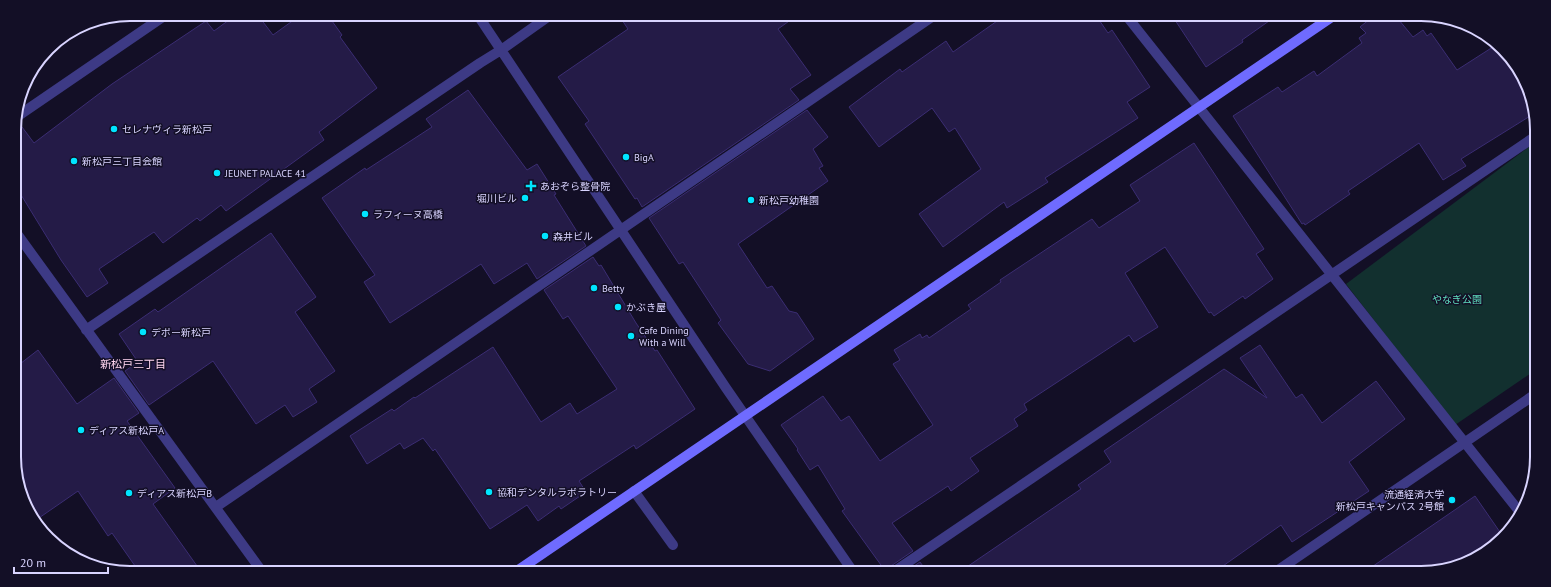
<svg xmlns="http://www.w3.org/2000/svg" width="1551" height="587" font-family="'PT Sans','Noto Sans JP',sans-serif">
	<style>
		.green { fill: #12302f }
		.building { fill: #241b47; stroke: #3b2d73 }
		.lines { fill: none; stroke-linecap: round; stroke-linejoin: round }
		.lane { stroke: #3d3a85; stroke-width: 10 }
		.street { stroke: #3d3a85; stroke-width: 10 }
		.secondary { stroke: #6f6bff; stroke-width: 10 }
		.poi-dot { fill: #00e5ff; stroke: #130f26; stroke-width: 1.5 }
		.labels { text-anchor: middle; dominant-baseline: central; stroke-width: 3; stroke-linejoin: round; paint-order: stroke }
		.poi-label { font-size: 10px; fill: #d9d4ff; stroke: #130f26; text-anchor: start }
		.park-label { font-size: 10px; fill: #5fe0c0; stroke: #130f26 }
		.neighbourhood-label { font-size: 11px; fill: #ffd6f0; stroke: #130f26 }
		.rim { fill: none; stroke: #d9d4ff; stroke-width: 2 }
	</style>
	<rect width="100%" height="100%" fill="#130f26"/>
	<!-- green -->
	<path class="green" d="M 1534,143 L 1536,145 L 1537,369 L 1455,425 L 1346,284 Z"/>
	<!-- building -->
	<path class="building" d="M 237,14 L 257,14 L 273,35 L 302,14 L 327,14 L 342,35 L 340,37 L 377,88 L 319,132 L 324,140 L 226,211 L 221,205 L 200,221 L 197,218 L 163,243 L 154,232 L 99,269 L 108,283 L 87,297 L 61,260 L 15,185 L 14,124 L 19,123 L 34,143 L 112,84 L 206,21 L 214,31 Z
		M 618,14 L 799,14 L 778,29 L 811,75 L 790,89 L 799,100 L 642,207 L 637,198 L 635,199 L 585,124 L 589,121 L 558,77 L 628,29 Z
		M 1007,14 L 1095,14 L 1108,33 L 1112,30 L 1150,87 L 1127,102 L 1138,118 L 1045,178 L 1048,182 L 1007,208 L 1004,202 L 943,247 L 919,214 L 981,169 L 955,128 L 949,132 L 932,108 L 879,147 L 849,107 L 900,69 L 902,72 L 946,41 L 953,52 Z
		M 1171,14 L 1279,14 L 1242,40 L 1243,42 L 1206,67 Z
		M 1376,14 L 1394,14 L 1413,37 L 1423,30 L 1427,36 L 1431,33 L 1457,70 L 1496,45 L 1508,54 L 1535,113 L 1461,159 L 1466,166 L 1443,180 L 1419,143 L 1348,191 L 1350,194 L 1305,225 L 1304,223 L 1302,224 L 1233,116 L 1278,87 L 1282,92 L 1314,71 L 1317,76 L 1362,43 L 1359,38 L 1366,33 L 1360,27 Z
		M 468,90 L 527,170 L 537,164 L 556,194 L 554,195 L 586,246 L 537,279 L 527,263 L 494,284 L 481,264 L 390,323 L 364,282 L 375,275 L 322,198 L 365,168 L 366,170 L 432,127 L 426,119 Z
		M 807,110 L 828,137 L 813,149 L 823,166 L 819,168 L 828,181 L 738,244 L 767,288 L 772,286 L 789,311 L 797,313 L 814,339 L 770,371 L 748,364 L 718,323 L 721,320 L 683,262 L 679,264 L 649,218 Z
		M 1194,143 L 1264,249 L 1256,254 L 1273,279 L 1245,299 L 1243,296 L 1214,316 L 1211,312 L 1209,313 L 1165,247 L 1125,273 L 1158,327 L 1134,342 L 1129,335 L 1024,404 L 1027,410 L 1014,419 L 1018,426 L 970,458 L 979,471 L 951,491 L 948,486 L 892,523 L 913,551 L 888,568 L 886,572 L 842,511 L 845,509 L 818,465 L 810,470 L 797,450 L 798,449 L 781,425 L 823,396 L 841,421 L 849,416 L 880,461 L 933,425 L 893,364 L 900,360 L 894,350 L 920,334 L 922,338 L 927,335 L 929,338 L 971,309 L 968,305 L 1001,282 L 1000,280 L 1092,219 L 1099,228 L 1140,201 L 1130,185 Z
		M 271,233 L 316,297 L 295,312 L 335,371 L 309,389 L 317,402 L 293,417 L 285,405 L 256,424 L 213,361 L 149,405 L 125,371 L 138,362 L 119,334 L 155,309 L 158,312 Z
		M 593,257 L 599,266 L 601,265 L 636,323 L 655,351 L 657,350 L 695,409 L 636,449 L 634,445 L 579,481 L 586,492 L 561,509 L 559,506 L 538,521 L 527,505 L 490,529 L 435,449 L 433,451 L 423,438 L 404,449 L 400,443 L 367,464 L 350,436 L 392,409 L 394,411 L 414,397 L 415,398 L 493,347 L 541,422 L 570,403 L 577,414 L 617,389 L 568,316 L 563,319 L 544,290 Z
		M 1260,345 L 1296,398 L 1302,394 L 1322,423 L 1376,381 L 1405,419 L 1349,462 L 1369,491 L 1292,542 L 1281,525 L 1213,573 L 958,573 L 1081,489 L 1078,485 L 1111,462 L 1104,451 L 1224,369 L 1267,398 L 1240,358 Z
		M 38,350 L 77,404 L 114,378 L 139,413 L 127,421 L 175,488 L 153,504 L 202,573 L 140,573 L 112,533 L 108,536 L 78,491 L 36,520 L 16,479 L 16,367 Z
		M 1475,496 L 1502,535 L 1491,549 L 1428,573 L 1363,573 Z
		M 920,562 L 928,573 L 904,573 Z"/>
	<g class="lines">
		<!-- lane -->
		<path class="lane" d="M 634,491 L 673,545"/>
		<!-- street -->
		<path class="street" d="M 477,14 L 726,388 L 854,573
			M 1125,14 L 1519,511
			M 15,118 L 167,14
			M 15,231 L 263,573
			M 86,330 L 480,63 L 501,50 L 552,14
			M 216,507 L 936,14
			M 892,573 L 1536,136
			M 1274,573 L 1537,393"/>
		<!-- secondary -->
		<path class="secondary" d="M 514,573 L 1336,14"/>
	</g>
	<!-- markers -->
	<g class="poi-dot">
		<circle cx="114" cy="129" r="4"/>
		<circle cx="626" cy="157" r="4"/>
		<circle cx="74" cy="161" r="4"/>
		<circle cx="217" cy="173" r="4"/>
		<path d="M529 180h4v4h4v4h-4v4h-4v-4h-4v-4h4z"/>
		<circle cx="525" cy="198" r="4"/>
		<circle cx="751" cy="200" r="4"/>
		<circle cx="365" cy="214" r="4"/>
		<circle cx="545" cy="236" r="4"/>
		<circle cx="594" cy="288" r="4"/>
		<circle cx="618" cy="307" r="4"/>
		<circle cx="143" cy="332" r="4"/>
		<circle cx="631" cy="336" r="4"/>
		<circle cx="81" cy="430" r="4"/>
		<circle cx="489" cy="492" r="4"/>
		<circle cx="129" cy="493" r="4"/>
		<circle cx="1452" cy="500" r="4"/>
	</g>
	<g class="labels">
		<!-- poi labels -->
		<g class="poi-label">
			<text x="122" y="129">セレナヴィラ新松戸</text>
			<text x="634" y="157">BigA</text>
			<text x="82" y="161">新松戸三丁目会館</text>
			<text x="225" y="173">JEUNET PALACE 41</text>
			<text x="540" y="186">あおぞら整骨院</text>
			<text x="517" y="198" text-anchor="end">堀川ビル</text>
			<text x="759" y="200">新松戸幼稚園</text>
			<text x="373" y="214">ラフィーヌ高橋</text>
			<text x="553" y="236">森井ビル</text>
			<text x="602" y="288">Betty</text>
			<text x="626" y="307">かぶき屋</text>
			<text x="639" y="330">Cafe Dining<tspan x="639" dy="12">With a Will</tspan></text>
			<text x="151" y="332">デポー新松戸</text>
			<text x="89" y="430">ディアス新松戸A</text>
			<text x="497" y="492">協和デンタルラボラトリー</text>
			<text x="137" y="493">ディアス新松戸B</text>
			<text x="1444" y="494" text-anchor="end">流通経済大学<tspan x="1444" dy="12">新松戸キャンパス 2号館</tspan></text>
		</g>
		<!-- park labels -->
		<g class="park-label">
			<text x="1457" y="299">やなぎ公園</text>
		</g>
		<!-- neighbourhood labels -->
		<g class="neighbourhood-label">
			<text x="133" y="364">新松戸三丁目</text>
		</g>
	</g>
	<!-- crop -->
	<path d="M0 0H1551V587H0ZM130 21H1421A109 109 0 0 1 1530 130V457A109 109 0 0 1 1421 566H130A109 109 0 0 1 21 457V130A109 109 0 0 1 130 21Z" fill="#130f26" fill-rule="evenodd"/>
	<path class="rim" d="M130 21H1421A109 109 0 0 1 1530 130V457A109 109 0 0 1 1421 566H130A109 109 0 0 1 21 457V130A109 109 0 0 1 130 21Z"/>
	<!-- scale -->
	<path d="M14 567v6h94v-6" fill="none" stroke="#d9d4ff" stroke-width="2"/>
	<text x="20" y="567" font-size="12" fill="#d9d4ff" stroke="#130f26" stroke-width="3" paint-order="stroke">20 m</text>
</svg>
